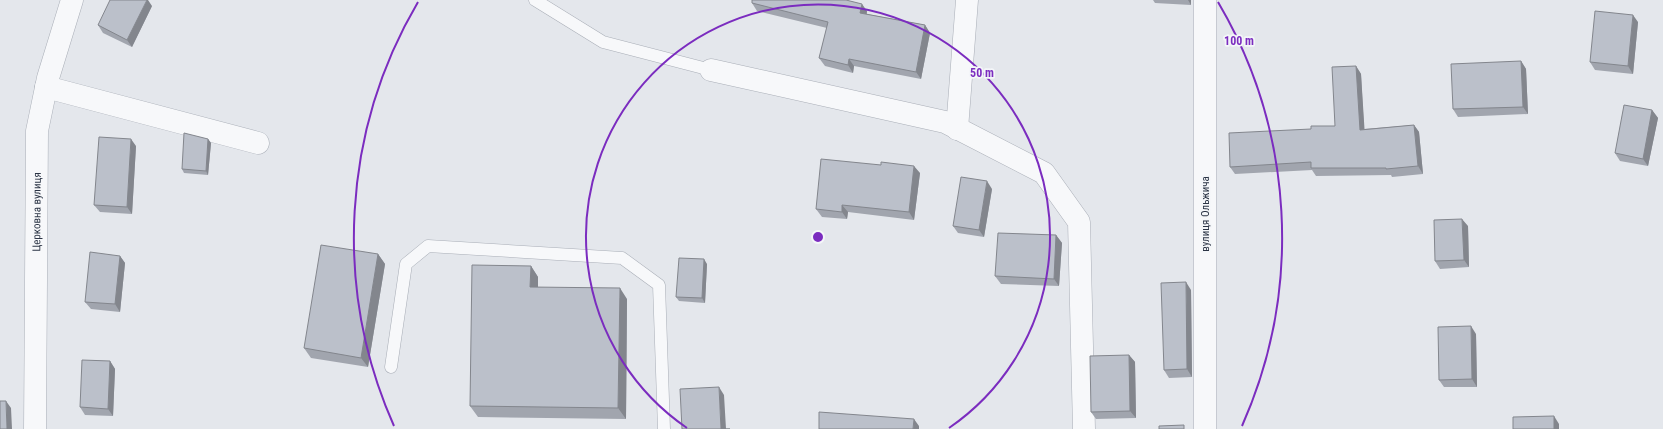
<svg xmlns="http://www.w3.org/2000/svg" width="1663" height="429" font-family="'Roboto Condensed',sans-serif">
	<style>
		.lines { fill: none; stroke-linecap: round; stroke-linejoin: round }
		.service-casing { stroke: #a9aeb7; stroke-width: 13 }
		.minor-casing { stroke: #a9aeb7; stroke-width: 23 }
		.service { stroke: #f7f8fa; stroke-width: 12 }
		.minor { stroke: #f7f8fa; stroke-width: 22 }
		.wall { fill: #a1a5ae }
		.shaded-wall { fill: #83868d }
		.building { fill: #bbc0ca; stroke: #83868d }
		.ring { fill: none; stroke: #7b2cbf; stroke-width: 2 }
		.labels { text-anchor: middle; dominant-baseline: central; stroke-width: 3.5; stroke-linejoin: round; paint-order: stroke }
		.street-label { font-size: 11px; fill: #2b3445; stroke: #f4f6f9 }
		.centre { fill: #7b2cbf; stroke: #f4f6f9; stroke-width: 2 }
		.ring-label { font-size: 12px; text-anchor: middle; font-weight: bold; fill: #7b2cbf; stroke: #f4f6f9; stroke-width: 3.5; stroke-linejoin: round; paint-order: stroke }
	</style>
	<rect width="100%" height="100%" fill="#e4e7ec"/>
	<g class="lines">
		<defs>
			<path id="service" d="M 535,0 L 603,42 L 711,70
				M 391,367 L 406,264 L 428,246 L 622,258 L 659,285 L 664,429"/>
			<g id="minor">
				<path d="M 1205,0 L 1205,429"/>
				<path d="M 711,70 L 945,122 L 1044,173 L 1079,222 L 1084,429"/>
				<path d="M 46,87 L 258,143"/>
				<path d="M 957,129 L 967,0"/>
				<path id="s1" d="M 35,429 L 37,131 L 48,78 L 72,0"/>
			</g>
		</defs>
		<!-- service casing -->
		<use href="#service" class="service-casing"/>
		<!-- minor casing -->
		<use href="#minor" class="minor-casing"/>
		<!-- service -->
		<use href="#service" class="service"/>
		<!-- minor -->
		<use href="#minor" class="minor"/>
	</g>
	<!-- wall -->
	<path class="wall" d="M 1153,0 L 1191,0 L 1191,5 L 1155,3 Z
		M 752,3 L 867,11 L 867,14 L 925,25 L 930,33 L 921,79 L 854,66 L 853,73 L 825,66 L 819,58 L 827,28 L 757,11 Z
		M 152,6 L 132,47 L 103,33 L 98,25 Z
		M 1638,22 L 1633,74 L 1595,70 L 1590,62 Z
		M 1521,61 L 1526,69 L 1528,114 L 1458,117 L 1453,109 Z
		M 1356,66 L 1361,74 L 1364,129 L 1414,125 L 1419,132 L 1423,174 L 1392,177 L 1391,175 L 1316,176 L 1312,170 L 1235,174 L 1230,167 L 1311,129 L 1335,126 Z
		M 1652,110 L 1658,118 L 1648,166 L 1620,161 L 1615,153 Z
		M 208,139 L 211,143 L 208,175 L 184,173 L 182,169 Z
		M 136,146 L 132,214 L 100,212 L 94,205 Z
		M 881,165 L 920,173 L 914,220 L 848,212 L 847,219 L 822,217 L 816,209 Z
		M 992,189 L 984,237 L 958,233 L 953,226 Z
		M 1468,226 L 1469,267 L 1440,269 L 1435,261 Z
		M 1056,235 L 1062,243 L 1059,286 L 1001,284 L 995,276 Z
		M 378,254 L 385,264 L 368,367 L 311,358 L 304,348 Z
		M 120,256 L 125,263 L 120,312 L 91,309 L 85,302 Z
		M 707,264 L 705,303 L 679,301 L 676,297 Z
		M 531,266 L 538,277 L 538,287 L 627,299 L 626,419 L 478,417 L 470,406 Z
		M 1191,290 L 1192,377 L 1169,378 L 1164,370 Z
		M 1476,334 L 1477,387 L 1444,387 L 1439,380 Z
		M 1129,355 L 1135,362 L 1136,418 L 1096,419 L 1091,412 Z
		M 110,361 L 115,369 L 113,416 L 85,415 L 80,407 Z"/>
	<!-- shaded-wall -->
	<path class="shaded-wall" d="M 147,0 L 148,0 L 152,6 L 132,47 L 127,40 Z
		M 1188,0 L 1191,0 L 1191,5 Z
		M 862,4 L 867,11 L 865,20 L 860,13 Z
		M 1633,15 L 1638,22 L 1633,74 L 1628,66 Z
		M 925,25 L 930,33 L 921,79 L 916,72 Z
		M 849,59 L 854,66 L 853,73 L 848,65 Z
		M 1521,61 L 1526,69 L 1528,114 L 1523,107 Z
		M 1356,66 L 1361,74 L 1365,137 L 1360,130 Z
		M 1652,110 L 1658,118 L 1648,166 L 1643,159 Z
		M 1414,125 L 1419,132 L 1423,174 L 1418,166 Z
		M 131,139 L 136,146 L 132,214 L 127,207 Z
		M 208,139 L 211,143 L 208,175 L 206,171 Z
		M 914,166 L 920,173 L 914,220 L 909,212 Z
		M 987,181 L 992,189 L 984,237 L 979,230 Z
		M 842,205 L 848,212 L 847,219 L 842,212 Z
		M 1462,219 L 1468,226 L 1469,267 L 1464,260 Z
		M 1056,235 L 1062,243 L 1059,286 L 1054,279 Z
		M 378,254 L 385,264 L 368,367 L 361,358 Z
		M 120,256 L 125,263 L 120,312 L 115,304 Z
		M 704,259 L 707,264 L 705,303 L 702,298 Z
		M 531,266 L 538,277 L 538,298 L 530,287 Z
		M 1186,282 L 1191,290 L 1192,377 L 1187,369 Z
		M 620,288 L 627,299 L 626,419 L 618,408 Z
		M 1471,326 L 1476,334 L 1477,387 L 1472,379 Z
		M 1129,355 L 1135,362 L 1136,418 L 1130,411 Z
		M 110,361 L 115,369 L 113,416 L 108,409 Z
		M 719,387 L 724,395 L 726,429 L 721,429 Z
		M 6,401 L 11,408 L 12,429 L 7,429 Z
		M 1554,416 L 1559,424 L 1559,429 L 1554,429 Z
		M 914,419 L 919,426 L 919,429 L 913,429 Z"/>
	<!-- building -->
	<path class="building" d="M 110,0 L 147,0 L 127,40 L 98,25 Z
		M 752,0 L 846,0 L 862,4 L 860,13 L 925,25 L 916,72 L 849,59 L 848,65 L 819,58 L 828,22 L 752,3 Z
		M 1595,11 L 1633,15 L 1628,66 L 1590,62 Z
		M 1521,61 L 1523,107 L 1453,109 L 1451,64 Z
		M 1356,66 L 1360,130 L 1414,125 L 1418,166 L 1386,169 L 1386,168 L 1311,168 L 1311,162 L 1230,167 L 1229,133 L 1311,129 L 1311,126 L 1335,126 L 1332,67 Z
		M 1624,105 L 1652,110 L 1643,159 L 1615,153 Z
		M 184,133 L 208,139 L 206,171 L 182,169 Z
		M 99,137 L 131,139 L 127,207 L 94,205 Z
		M 821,159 L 881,165 L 881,162 L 914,166 L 909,212 L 842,205 L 842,212 L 816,209 Z
		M 961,177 L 987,181 L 979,230 L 953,226 Z
		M 1462,219 L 1464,260 L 1435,261 L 1434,220 Z
		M 998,233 L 1056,235 L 1054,279 L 995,276 Z
		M 321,245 L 378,254 L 361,358 L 304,348 Z
		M 90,252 L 120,256 L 115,304 L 85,302 Z
		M 679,258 L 704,259 L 702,298 L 676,297 Z
		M 472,265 L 531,266 L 530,287 L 620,288 L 618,408 L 470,406 Z
		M 1186,282 L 1187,369 L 1164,370 L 1161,283 Z
		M 1471,326 L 1472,379 L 1439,380 L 1438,327 Z
		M 1129,355 L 1130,411 L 1091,412 L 1090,356 Z
		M 82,360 L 110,361 L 108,409 L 80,407 Z
		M 719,387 L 721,429 L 730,429 L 682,429 L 680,389 Z
		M 0,401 L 6,401 L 7,429 L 0,429 Z
		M 819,412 L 914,419 L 913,429 L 819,429 Z
		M 1554,416 L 1554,429 L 1513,429 L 1513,417 Z
		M 1184,425 L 1184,429 L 1159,429 L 1159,426 Z"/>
	<!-- distance rings -->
	<g class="ring">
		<path d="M687 428A232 232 0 1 1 949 428"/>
		<path d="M394 426A464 464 0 0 1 418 2M1218 2A464 464 0 0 1 1242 426"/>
	</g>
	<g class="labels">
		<!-- street labels -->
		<g class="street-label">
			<text stroke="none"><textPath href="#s1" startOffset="217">Церковна вулиця</textPath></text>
			<text transform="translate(1205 214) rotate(-90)">вулиця Ольжича</text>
		</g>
	</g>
	<circle cx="818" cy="237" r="6" class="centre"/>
	<g class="ring-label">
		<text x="1239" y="45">100 m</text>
		<text x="982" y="77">50 m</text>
	</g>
</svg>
